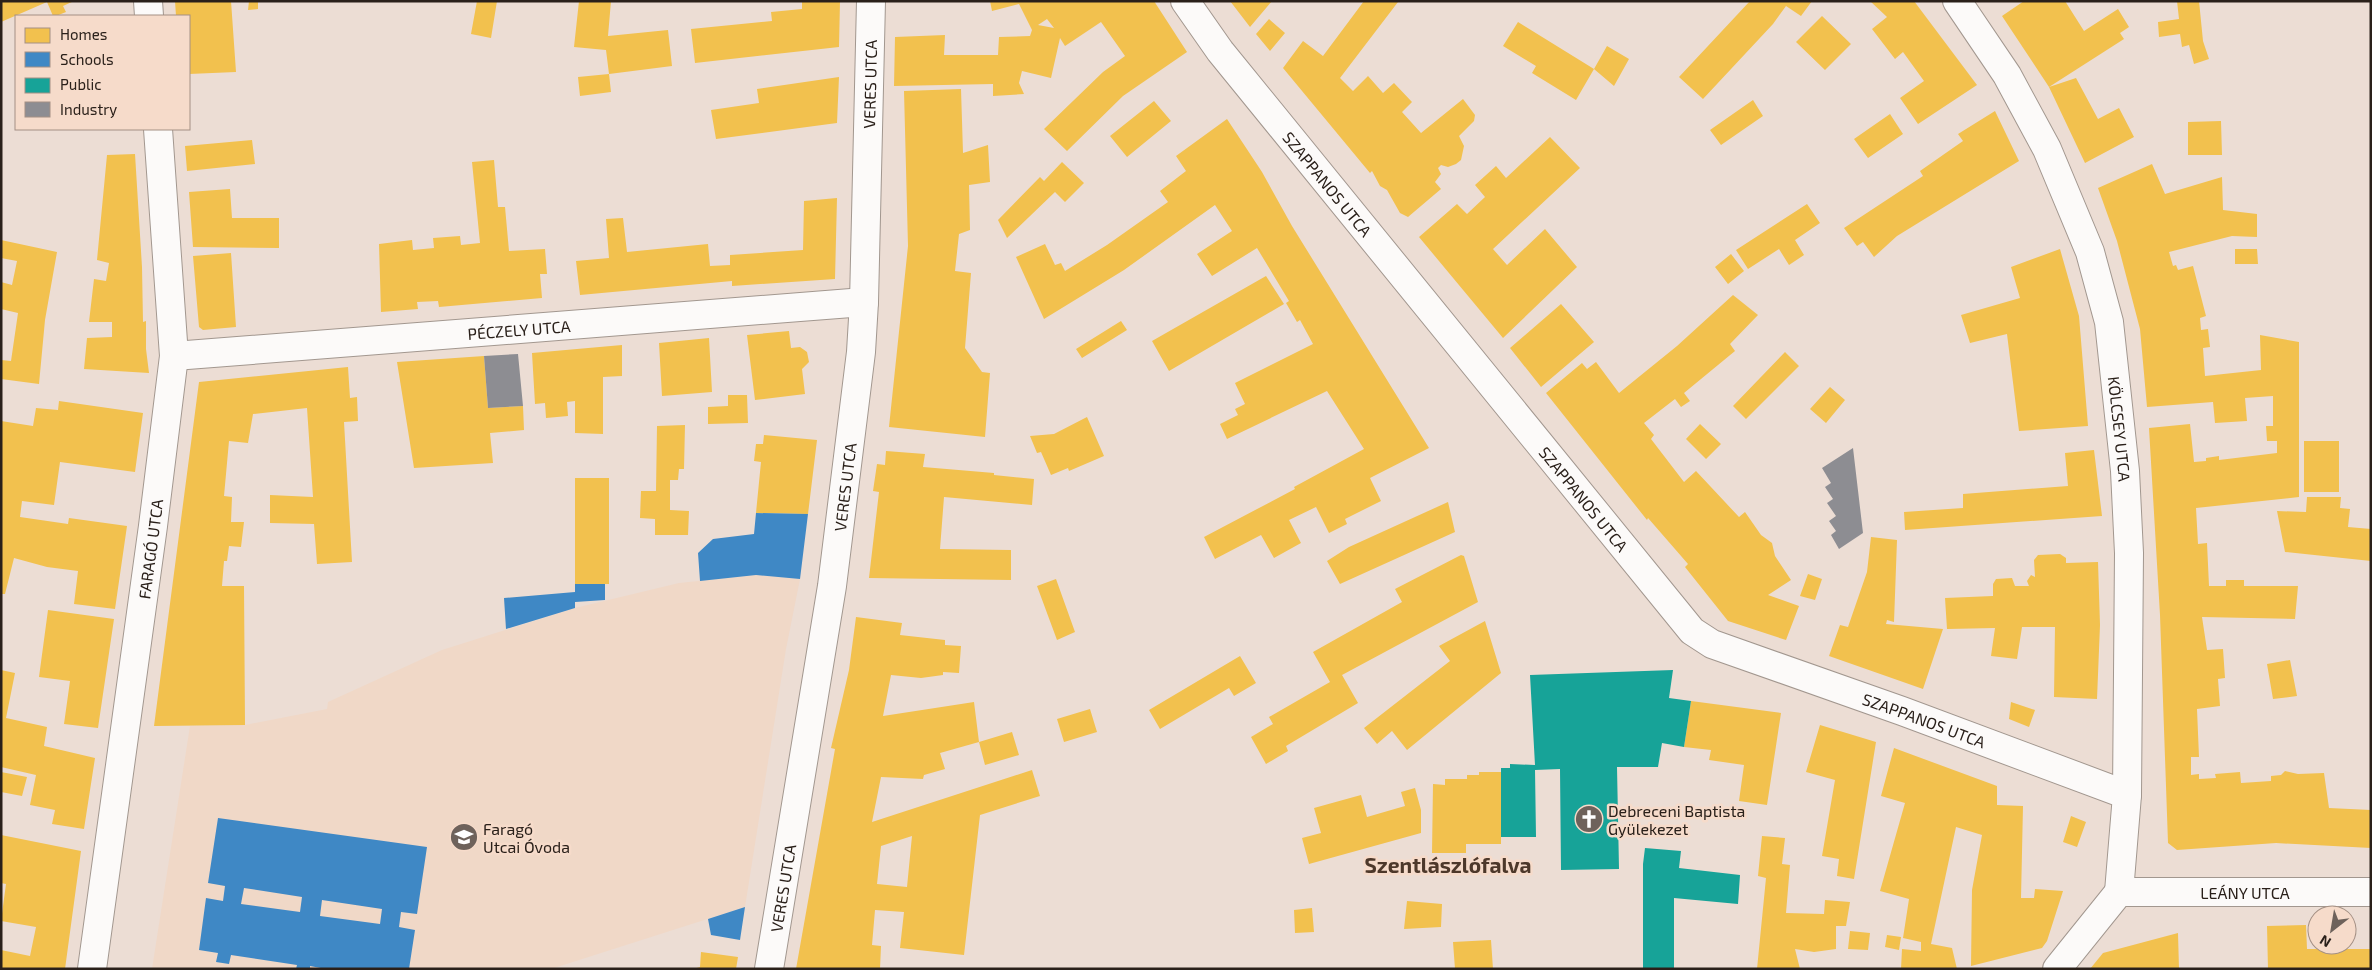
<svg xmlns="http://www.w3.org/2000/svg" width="2372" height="970" font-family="'Exo 2',sans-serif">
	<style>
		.built { fill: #f0d8c7 }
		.homes { fill: #f2c14e; fill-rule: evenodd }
		.schools { fill: #3f88c5; fill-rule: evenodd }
		.public { fill: #17a398 }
		.industry { fill: #8d8d92 }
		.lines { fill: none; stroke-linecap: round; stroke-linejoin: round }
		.minor-casing { stroke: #a2978f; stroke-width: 30 }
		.minor { stroke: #fcfaf9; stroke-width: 28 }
		.labels { text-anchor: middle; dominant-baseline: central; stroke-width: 5; stroke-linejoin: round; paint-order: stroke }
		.street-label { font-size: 16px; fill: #2a201a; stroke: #f6dbca }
		.poi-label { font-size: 16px; fill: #2a201a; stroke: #f6dbca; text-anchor: start }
		.district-label { font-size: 21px; font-weight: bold; fill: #4d382a; stroke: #f6dbca }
	</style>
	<rect width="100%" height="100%" fill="#ecddd4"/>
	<!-- built -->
	<path class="built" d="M 756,575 L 800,579 L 786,649 L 745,907 L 551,969 L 152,969 L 190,726 L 245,725 L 327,709 L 328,702 L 442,650 L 575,608 L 679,583 Z"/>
	<!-- homes -->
	<path class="homes" d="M 1,1 L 74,1 L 63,6 L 66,12 L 56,16 L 53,16 L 47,2 L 1,22 Z
		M 175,1 L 231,1 L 236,72 L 189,74 L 189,16 L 176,16 Z
		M 249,1 L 258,1 L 258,9 L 248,10 Z
		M 477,1 L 497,1 L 491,38 L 471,34 Z
		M 579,1 L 611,1 L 608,36 L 668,30 L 672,66 L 609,74 L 611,92 L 580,96 L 578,77 L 609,74 L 606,50 L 574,47 Z
		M 802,1 L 840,1 L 839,47 L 695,63 L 691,29 L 772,21 L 771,12 L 802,9 Z
		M 990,1 L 1154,1 L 1187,52 L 1123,96 L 1067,151 L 1044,129 L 1103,72 L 1125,56 L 1101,22 L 1065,46 L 1060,38 L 1051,78 L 1022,71 L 1019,83 L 1024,94 L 993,96 L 993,84 L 894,86 L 895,37 L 945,35 L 944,55 L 998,55 L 999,37 L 1030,36 L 1032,30 L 1019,4 L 992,11 ZM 1047,19 L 1054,28 L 1038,25 Z
		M 1230,1 L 1272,1 L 1250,27 Z
		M 1364,1 L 1398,2 L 1340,78 L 1353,91 L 1368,76 L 1383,93 L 1394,83 L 1412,102 L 1402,112 L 1421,133 L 1463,99 L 1475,115 L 1474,121 L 1459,136 L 1464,146 L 1461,160 L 1456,164 L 1448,167 L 1441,165 L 1438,168 L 1441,174 L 1435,182 L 1441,189 L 1408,217 L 1400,213 L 1387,190 L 1380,186 L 1372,171 L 1370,173 L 1283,68 L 1303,41 L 1323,56 Z
		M 1750,1 L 1812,1 L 1801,16 L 1786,6 L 1773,24 L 1703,99 L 1679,77 Z
		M 1870,1 L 1914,1 L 1977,85 L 1918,124 L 1900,98 L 1924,81 L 1903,52 L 1895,59 L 1872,29 L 1887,17 Z
		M 2024,1 L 2065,1 L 2084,31 L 2118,9 L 2129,27 L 2120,33 L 2124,39 L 2049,87 L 2002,16 Z
		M 2177,1 L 2199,1 L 2203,41 L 2209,59 L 2194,64 L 2189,45 L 2182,47 L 2180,34 L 2159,37 L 2158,22 L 2179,19 Z
		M 1822,16 L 1851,44 L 1825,70 L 1796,42 Z
		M 1269,19 L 1285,33 L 1270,51 L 1256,34 Z
		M 1518,22 L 1594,69 L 1576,100 L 1532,73 L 1536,66 L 1503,46 Z
		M 1607,46 L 1629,59 L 1614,86 L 1594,69 Z
		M 839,77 L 837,123 L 716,139 L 711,110 L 759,103 L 757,89 Z
		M 2076,78 L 2098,119 L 2119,108 L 2134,137 L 2085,163 L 2049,87 Z
		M 961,89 L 963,153 L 988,145 L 990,182 L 969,185 L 970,230 L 959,234 L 955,271 L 971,273 L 965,348 L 982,372 L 990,373 L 985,437 L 889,427 L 908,246 L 904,91 Z
		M 1753,100 L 1763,116 L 1721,145 L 1710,130 Z
		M 1154,101 L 1171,121 L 1127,157 L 1110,136 Z
		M 1995,111 L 2019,161 L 1897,236 L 1874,257 L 1863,242 L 1857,246 L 1844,228 L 1923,176 L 1920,171 L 1963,141 L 1958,134 Z
		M 1890,114 L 1903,134 L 1868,158 L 1854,139 Z
		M 1227,119 L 1262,172 L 1292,226 L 1429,448 L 1370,478 L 1381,501 L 1345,519 L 1347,524 L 1329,533 L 1316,507 L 1289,520 L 1301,543 L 1274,558 L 1261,535 L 1215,559 L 1204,537 L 1295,489 L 1294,487 L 1364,449 L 1327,391 L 1227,439 L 1220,424 L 1238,415 L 1235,409 L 1245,404 L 1235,383 L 1313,344 L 1300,320 L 1297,322 L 1286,303 L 1289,301 L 1257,248 L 1212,276 L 1197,254 L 1232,231 L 1215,205 L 1124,270 L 1044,319 L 1016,257 L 1045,244 L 1055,265 L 1061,263 L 1065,271 L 1107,245 L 1168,202 L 1160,191 L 1186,171 L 1176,156 Z
		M 2221,121 L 2222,155 L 2188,155 L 2188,122 Z
		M 1550,137 L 1580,168 L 1493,249 L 1507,265 L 1545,229 L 1577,267 L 1503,338 L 1419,237 L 1457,204 L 1467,214 L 1485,197 L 1475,185 L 1496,166 L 1506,178 Z
		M 252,140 L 255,164 L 187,171 L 185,146 Z
		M 135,154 L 142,267 L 143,322 L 146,321 L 146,349 L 149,373 L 84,369 L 87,338 L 112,337 L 112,322 L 89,322 L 94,279 L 106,281 L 109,263 L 97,260 L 107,155 Z
		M 494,160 L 498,207 L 505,207 L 509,251 L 545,249 L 547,274 L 540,274 L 542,298 L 439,307 L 438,301 L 417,302 L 418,309 L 381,312 L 379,244 L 412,240 L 413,250 L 434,248 L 433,238 L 460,236 L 461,245 L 480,243 L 472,162 Z
		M 1062,162 L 1084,183 L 1065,202 L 1055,192 L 1007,238 L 998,220 L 1040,177 L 1044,181 Z
		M 2152,164 L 2165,194 L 2222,177 L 2223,210 L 2257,214 L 2257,237 L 2232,236 L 2169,252 L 2173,266 L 2176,265 L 2178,270 L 2193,266 L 2206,316 L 2200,318 L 2201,330 L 2208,329 L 2210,347 L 2203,348 L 2205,376 L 2261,370 L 2260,335 L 2299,342 L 2299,497 L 2196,508 L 2198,544 L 2207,543 L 2209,586 L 2226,586 L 2226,580 L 2244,580 L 2244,586 L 2298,586 L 2295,619 L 2202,617 L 2207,650 L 2223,649 L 2225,678 L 2218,679 L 2220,706 L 2197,709 L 2199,757 L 2191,757 L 2191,775 L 2199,774 L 2199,779 L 2216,778 L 2215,774 L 2240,772 L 2241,783 L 2271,781 L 2271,776 L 2281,775 L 2285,771 L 2298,774 L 2324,773 L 2329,808 L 2371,810 L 2371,848 L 2276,843 L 2177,850 L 2168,843 L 2160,615 L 2149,428 L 2190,424 L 2194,462 L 2206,461 L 2206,458 L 2219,456 L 2219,460 L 2277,453 L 2277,441 L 2267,441 L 2266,426 L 2273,426 L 2273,396 L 2245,398 L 2247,421 L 2215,423 L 2213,402 L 2147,407 L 2140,329 L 2117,241 L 2098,188 Z
		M 230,189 L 232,218 L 279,218 L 279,248 L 193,247 L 189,192 Z
		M 837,198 L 835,279 L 732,286 L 732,281 L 580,295 L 576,261 L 609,258 L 606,219 L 623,218 L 627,252 L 708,244 L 710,266 L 730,265 L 730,255 L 803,250 L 804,201 Z
		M 1807,204 L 1820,223 L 1795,240 L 1804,255 L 1789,265 L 1779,249 L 1748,269 L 1736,250 Z
		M 1,240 L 57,252 L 45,320 L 39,384 L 1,379 L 1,360 L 11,361 L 18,313 L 1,309 L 1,282 L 12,285 L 17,261 L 1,258 Z
		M 2060,249 L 2079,316 L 2088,426 L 2019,431 L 2007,334 L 1970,343 L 1961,315 L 2020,298 L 2011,267 Z
		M 2235,249 L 2257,249 L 2258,264 L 2235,264 Z
		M 231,253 L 236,327 L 203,330 L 199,327 L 193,256 Z
		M 1731,254 L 1744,271 L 1728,284 L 1715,267 Z
		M 1266,276 L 1284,304 L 1169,371 L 1152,341 Z
		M 1733,295 L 1758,315 L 1730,344 L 1735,351 L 1684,393 L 1690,401 L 1681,407 L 1675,399 L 1644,423 L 1654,435 L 1651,439 L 1684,482 L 1696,471 L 1739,517 L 1745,512 L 1761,535 L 1772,543 L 1775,556 L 1791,580 L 1768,595 L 1799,606 L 1786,640 L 1728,621 L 1685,567 L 1688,564 L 1648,518 L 1647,520 L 1546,393 L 1582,363 L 1587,369 L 1596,362 L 1619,393 L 1677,346 Z
		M 1561,304 L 1594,342 L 1541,387 L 1510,348 Z
		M 1121,321 L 1127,330 L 1082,358 L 1076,349 Z
		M 789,331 L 791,348 L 800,347 L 807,352 L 809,362 L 802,369 L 805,394 L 755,400 L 747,335 Z
		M 709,338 L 712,392 L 662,396 L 659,343 Z
		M 622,345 L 622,376 L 603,377 L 603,434 L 575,433 L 575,401 L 567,402 L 568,416 L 546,418 L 545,403 L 535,404 L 532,353 Z
		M 1785,352 L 1799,366 L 1746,419 L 1733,406 Z
		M 484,356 L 488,408 L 523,406 L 524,430 L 490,433 L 493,463 L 414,468 L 397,362 Z
		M 348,367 L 350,398 L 357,397 L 358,421 L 344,422 L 352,562 L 317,564 L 314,524 L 270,523 L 270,495 L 313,497 L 307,408 L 253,414 L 248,443 L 229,441 L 224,496 L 232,497 L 231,522 L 244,522 L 241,547 L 229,546 L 227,561 L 224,561 L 222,586 L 244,586 L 245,725 L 154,726 L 199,382 Z
		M 1830,387 L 1845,400 L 1826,423 L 1810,409 Z
		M 728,395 L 747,395 L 748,423 L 708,424 L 708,407 L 728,406 Z
		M 59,401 L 143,413 L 135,472 L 60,462 L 54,505 L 22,501 L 20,517 L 68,524 L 69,518 L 127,526 L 115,609 L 74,604 L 78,571 L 47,567 L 14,558 L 5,594 L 1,594 L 1,421 L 33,426 L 36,408 L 58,410 Z
		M 1087,417 L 1104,456 L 1069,471 L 1068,468 L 1051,475 L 1041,452 L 1037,453 L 1030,436 L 1054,434 Z
		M 1700,424 L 1721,444 L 1706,459 L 1686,439 Z
		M 685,425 L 684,469 L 679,469 L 678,480 L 670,480 L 670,510 L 689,511 L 688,535 L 655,535 L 655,519 L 640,518 L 641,491 L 656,491 L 657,426 Z
		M 764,435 L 817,440 L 808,514 L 756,513 L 761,462 L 754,461 L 756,444 L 763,444 Z
		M 2304,441 L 2339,441 L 2339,492 L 2304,492 Z
		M 2094,450 L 2102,516 L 1905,530 L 1904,512 L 1963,508 L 1963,494 L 2068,486 L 2065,453 Z
		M 886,451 L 925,454 L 923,467 L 994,473 L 994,475 L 1034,479 L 1032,505 L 944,497 L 940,549 L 1011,550 L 1011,580 L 869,578 L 879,492 L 873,491 L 877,464 L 885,465 Z
		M 575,478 L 609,478 L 609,584 L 575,584 Z
		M 2307,497 L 2341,497 L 2340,508 L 2350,509 L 2348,527 L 2371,529 L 2371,561 L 2285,552 L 2277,511 L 2306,512 Z
		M 1448,502 L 1455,532 L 1340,584 L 1327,561 L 1349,547 Z
		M 1871,537 L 1897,540 L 1894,622 L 1887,620 L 1886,624 L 1943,629 L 1923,689 L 1829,656 L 1840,625 L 1848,627 L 1867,572 Z
		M 2060,554 L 2066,558 L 2066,563 L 2098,562 L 2100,625 L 2097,699 L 2054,697 L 2055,627 L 2022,627 L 2017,659 L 1991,656 L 1995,628 L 1947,629 L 1945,598 L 1993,596 L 1993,584 L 1996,579 L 2012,578 L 2015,586 L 2029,586 L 2027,581 L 2031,575 L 2035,577 L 2034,560 L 2038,555 Z
		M 1461,555 L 1464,556 L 1478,602 L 1342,675 L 1358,703 L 1286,746 L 1288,751 L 1266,764 L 1251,737 L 1273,724 L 1269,717 L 1330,682 L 1313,652 L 1402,602 L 1395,589 Z
		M 1808,574 L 1822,579 L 1815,600 L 1800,596 Z
		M 1056,579 L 1075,632 L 1057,640 L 1037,586 Z
		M 48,610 L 114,619 L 98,728 L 64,724 L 70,681 L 39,677 Z
		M 856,617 L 902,623 L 900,635 L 945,640 L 945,645 L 961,646 L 959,673 L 943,672 L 943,675 L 921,678 L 891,675 L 883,716 L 974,702 L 979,742 L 940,753 L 945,769 L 924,775 L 923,779 L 881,777 L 872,822 L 1032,770 L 1040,796 L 980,815 L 964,955 L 900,948 L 904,912 L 875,910 L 872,945 L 881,946 L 880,969 L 796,969 L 835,749 L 831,748 L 849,670 ZM 912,836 L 907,887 L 877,884 L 881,846 Z
		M 1485,621 L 1501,673 L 1407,750 L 1392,731 L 1377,744 L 1364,728 L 1450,661 L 1439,646 Z
		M 1240,656 L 1256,683 L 1234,696 L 1229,688 L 1160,729 L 1149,710 Z
		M 2290,660 L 2297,696 L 2273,699 L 2267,664 Z
		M 1,670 L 15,673 L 6,718 L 47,727 L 44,746 L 95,758 L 84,829 L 52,824 L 55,810 L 30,805 L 36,775 L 1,767 Z
		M 1691,701 L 1781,713 L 1767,805 L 1739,801 L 1744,765 L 1709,760 L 1711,750 L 1684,747 Z
		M 2011,702 L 2035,710 L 2029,727 L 2009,719 Z
		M 1090,709 L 1097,732 L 1064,742 L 1057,719 Z
		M 1820,725 L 1876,742 L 1854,879 L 1837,876 L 1839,859 L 1822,856 L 1835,780 L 1806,772 Z
		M 1012,732 L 1019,755 L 985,765 L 979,742 Z
		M 1894,748 L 1997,786 L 1997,805 L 2023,806 L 2021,898 L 2034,898 L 2035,889 L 2063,891 L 2047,941 L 2042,948 L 1971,966 L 1972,890 L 1982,835 L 1956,827 L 1931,944 L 1952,948 L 1957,969 L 1901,969 L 1902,949 L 1921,951 L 1921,942 L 1903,938 L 1909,899 L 1880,891 L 1905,803 L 1881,796 Z
		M 1,772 L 27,777 L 22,796 L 1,792 Z
		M 1479,772 L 1501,772 L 1501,844 L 1466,844 L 1466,853 L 1432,853 L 1433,784 L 1445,785 L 1445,779 L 1467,779 L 1467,775 L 1479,775 Z
		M 1415,788 L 1421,810 L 1421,833 L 1309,864 L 1302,838 L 1321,833 L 1314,808 L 1361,795 L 1367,817 L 1405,806 L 1401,792 Z
		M 2071,816 L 2086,822 L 2077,847 L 2063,842 Z
		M 1,835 L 81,851 L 65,969 L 1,969 L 1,950 L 30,956 L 36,927 L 1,921 L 6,884 L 1,883 Z
		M 1762,836 L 1785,838 L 1782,864 L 1790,865 L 1786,913 L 1824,914 L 1825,900 L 1850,902 L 1846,926 L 1836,926 L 1836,949 L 1814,952 L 1795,949 L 1800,969 L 1757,969 L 1766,878 L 1758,876 Z
		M 1407,901 L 1442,904 L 1441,927 L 1404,929 Z
		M 1312,908 L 1314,932 L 1295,933 L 1294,910 Z
		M 2306,925 L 2307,949 L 2371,949 L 2371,969 L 2268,969 L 2267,926 Z
		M 1850,931 L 1870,933 L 1868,950 L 1848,949 Z
		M 2178,933 L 2179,969 L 2090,969 L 2103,953 Z
		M 1887,935 L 1901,937 L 1899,950 L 1885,947 Z
		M 1491,940 L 1493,969 L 1455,969 L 1453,942 Z
		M 701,952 L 738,957 L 736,969 L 693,969 L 700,967 Z"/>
	<!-- schools -->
	<path class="schools" d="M 756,513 L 808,514 L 800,579 L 756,575 L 700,581 L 698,553 L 713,539 L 754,534 Z
		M 575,584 L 605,584 L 605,600 L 575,602 L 575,608 L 506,629 L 504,598 L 575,592 Z
		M 218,818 L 427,847 L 417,914 L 401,912 L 399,927 L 415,930 L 409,969 L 326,969 L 310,966 L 310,969 L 296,969 L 297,965 L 231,955 L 229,964 L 216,962 L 218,953 L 199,950 L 206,898 L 223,901 L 225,886 L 208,883 ZM 244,888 L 302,897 L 300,912 L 241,904 ZM 322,900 L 382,909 L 380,924 L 320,916 Z
		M 745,907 L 740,940 L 711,935 L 708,919 Z"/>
	<!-- public -->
	<path class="public" d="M 1673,670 L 1669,698 L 1691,701 L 1684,747 L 1662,743 L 1658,767 L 1617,767 L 1619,869 L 1561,870 L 1560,769 L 1535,770 L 1536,837 L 1501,837 L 1501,768 L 1510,768 L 1510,764 L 1535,765 L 1530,675 Z
		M 1645,848 L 1681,851 L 1679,868 L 1740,875 L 1738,904 L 1674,898 L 1674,969 L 1643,969 L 1643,864 Z"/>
	<!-- industry -->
	<path class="industry" d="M 518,354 L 523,406 L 488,408 L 484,356 Z
		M 1853,448 L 1863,533 L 1839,549 L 1831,535 L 1836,531 L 1829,521 L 1836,516 L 1827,503 L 1833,499 L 1825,487 L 1831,483 L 1822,468 Z"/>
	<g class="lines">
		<defs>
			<g id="minor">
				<path d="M 148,1 L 149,16"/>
				<path id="s1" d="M 1185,1 L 1220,51 L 1692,631 L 1712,644 L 1902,711 L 2127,795"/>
				<path id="s2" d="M 1957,1 L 2007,75 L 2047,149 L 2090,252 L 2109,322 L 2125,471 L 2129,553 L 2127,795 L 2119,892"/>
				<path id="s3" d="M 174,356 L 864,302"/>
				<path id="s4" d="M 2119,892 L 2371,892"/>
				<path id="s5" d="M 92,969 L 153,526 L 174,356 L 158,129"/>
				<path id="s6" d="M 769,969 L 832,586 L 861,352 L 864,302 L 871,1"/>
				<path d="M 2057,969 L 2119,892"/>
			</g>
		</defs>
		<!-- minor casing -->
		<use href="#minor" class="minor-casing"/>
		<!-- minor -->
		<use href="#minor" class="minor"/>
	</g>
	<!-- icons -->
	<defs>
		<symbol id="church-disc" viewBox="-11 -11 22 22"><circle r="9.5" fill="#6e625b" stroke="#f6dbca"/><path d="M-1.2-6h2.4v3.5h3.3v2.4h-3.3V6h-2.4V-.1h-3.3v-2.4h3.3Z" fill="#fff"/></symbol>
		<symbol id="school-disc" viewBox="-11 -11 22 22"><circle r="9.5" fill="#6e625b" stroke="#f6dbca"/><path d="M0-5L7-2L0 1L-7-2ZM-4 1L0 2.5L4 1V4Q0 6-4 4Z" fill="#fff"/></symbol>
	</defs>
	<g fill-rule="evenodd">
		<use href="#church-disc" x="1573" y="803" width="32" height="32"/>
		<use href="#school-disc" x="448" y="821" width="32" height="32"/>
	</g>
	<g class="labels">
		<!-- street labels -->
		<g class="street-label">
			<text stroke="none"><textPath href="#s6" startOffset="892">VERES UTCA</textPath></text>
			<text stroke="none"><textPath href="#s1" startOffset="232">SZAPPANOS UTCA</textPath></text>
			<text stroke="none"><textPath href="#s3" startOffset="346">PÉCZELY UTCA</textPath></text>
			<text stroke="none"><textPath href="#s2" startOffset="465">KÖLCSEY UTCA</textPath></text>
			<text stroke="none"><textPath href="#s6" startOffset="488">VERES UTCA</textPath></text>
			<text stroke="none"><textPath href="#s1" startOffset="638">SZAPPANOS UTCA</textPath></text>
			<text stroke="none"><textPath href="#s5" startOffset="424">FARAGÓ UTCA</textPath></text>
			<text stroke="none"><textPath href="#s1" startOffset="1058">SZAPPANOS UTCA</textPath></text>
			<text stroke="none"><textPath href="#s6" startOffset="82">VERES UTCA</textPath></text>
			<text stroke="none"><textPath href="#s4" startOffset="126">LEÁNY UTCA</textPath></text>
		</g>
		<!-- poi labels -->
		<g class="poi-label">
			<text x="1608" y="810">Debreceni Baptista<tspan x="1608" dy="18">Gyülekezet</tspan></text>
			<text x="483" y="828">Faragó<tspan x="483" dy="18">Utcai Óvoda</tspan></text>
		</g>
		<!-- district labels -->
		<g class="district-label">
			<text x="1448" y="864">Szentlászlófalva</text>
		</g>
	</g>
	<!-- border -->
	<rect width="2372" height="970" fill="none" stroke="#2a201a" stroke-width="5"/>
	<!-- legend -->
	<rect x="15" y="15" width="175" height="115" fill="#f6dbca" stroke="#a49084"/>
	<rect x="25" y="28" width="25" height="15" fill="#f2c14e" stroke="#a49084"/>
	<text x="60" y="40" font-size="15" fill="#2a201a">Homes</text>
	<rect x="25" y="52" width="25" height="15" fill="#3f88c5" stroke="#a49084"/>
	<text x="60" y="65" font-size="15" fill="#2a201a">Schools</text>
	<rect x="25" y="78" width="25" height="15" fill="#17a398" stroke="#a49084"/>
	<text x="60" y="90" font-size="15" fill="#2a201a">Public</text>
	<rect x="25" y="102" width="25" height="15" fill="#8d8d92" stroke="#a49084"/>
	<text x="60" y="115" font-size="15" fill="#2a201a">Industry</text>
	<!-- north arrow -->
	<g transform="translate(2332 930) rotate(211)"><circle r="24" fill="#f6dbca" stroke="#a49084"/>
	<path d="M0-4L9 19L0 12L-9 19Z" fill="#6e625b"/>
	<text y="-8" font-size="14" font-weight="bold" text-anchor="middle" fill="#2a201a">N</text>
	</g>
</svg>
